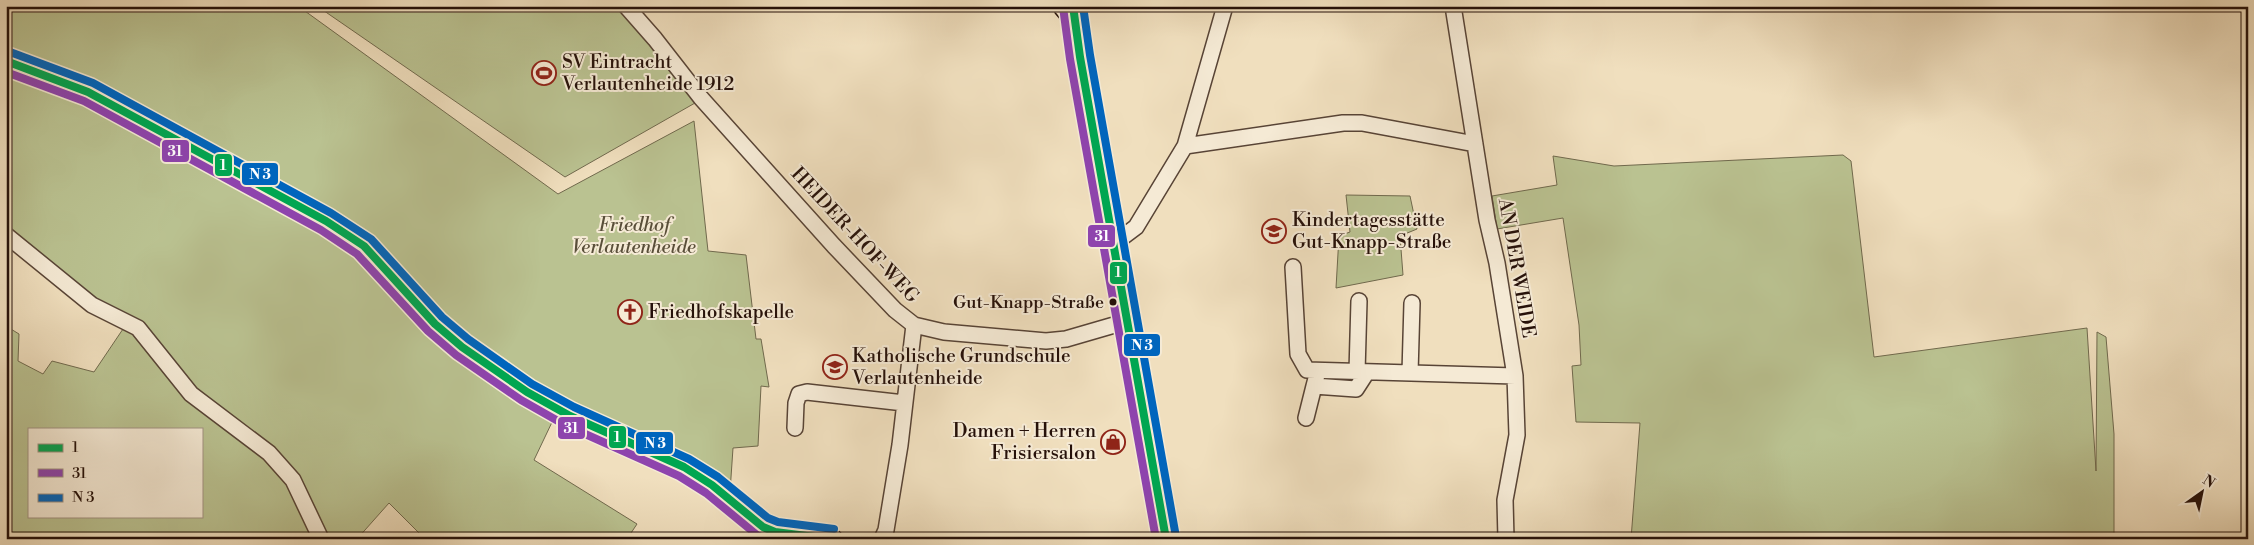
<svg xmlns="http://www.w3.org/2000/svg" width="2254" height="545" font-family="'Libre Bodoni',serif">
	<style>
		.green { fill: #bac291; stroke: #70694d; fill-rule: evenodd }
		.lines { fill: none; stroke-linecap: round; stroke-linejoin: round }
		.minor-casing { stroke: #584436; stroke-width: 18 }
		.major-casing { stroke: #251009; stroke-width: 21 }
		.highway-casing { stroke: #251009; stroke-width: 24 }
		.minor { stroke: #f5ead5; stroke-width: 15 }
		.major { stroke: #f0dfbe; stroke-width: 19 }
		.highway { stroke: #f0dfbe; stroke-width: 21 }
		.bus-1-casing { stroke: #f5ead5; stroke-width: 11 }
		.bus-2-casing { stroke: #f5ead5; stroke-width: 11 }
		.bus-3-casing { stroke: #f5ead5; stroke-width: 11 }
		.bus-1 { stroke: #00a651; stroke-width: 8 }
		.bus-2 { stroke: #8e44ad; stroke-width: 8 }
		.bus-3 { stroke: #0065bd; stroke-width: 8 }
		.bus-dot { fill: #251009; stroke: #f5ead5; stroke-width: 2 }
		.labels { text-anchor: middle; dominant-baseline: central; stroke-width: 4; stroke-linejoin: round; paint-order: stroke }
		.bus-label { font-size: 18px; fill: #251009; stroke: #f5ead5; text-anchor: end }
		.poi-label { font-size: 19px; fill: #251009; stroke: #f5ead5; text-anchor: start }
		.park-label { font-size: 19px; font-style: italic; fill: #594e39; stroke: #f5ead5 }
		.street-label { font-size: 19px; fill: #251009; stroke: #f5ead5 }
		.line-badge { stroke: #f5ead5; stroke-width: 2 }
		.badge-label { font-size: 14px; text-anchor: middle; font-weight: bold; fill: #fff }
	</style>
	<rect width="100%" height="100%" fill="#f0dfbe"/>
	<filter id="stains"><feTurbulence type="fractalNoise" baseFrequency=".004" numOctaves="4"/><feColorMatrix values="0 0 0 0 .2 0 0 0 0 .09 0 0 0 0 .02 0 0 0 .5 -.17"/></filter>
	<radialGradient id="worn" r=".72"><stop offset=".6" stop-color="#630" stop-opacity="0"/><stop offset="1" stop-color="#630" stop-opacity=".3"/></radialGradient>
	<!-- green -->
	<path class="green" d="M 6,6 L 298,6 L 558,194 L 694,121 L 708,251 L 746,255 L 756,339 L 761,339 L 769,387 L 761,386 L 758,446 L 733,448 L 730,492 L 530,386 L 466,343 L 366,242 L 6,53 Z
		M 317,6 L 618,6 L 651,43 L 695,103 L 565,177 Z
		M 6,72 L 83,102 L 125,121 L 320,231 L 359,257 L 427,329 L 456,354 L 488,379 L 554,418 L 534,460 L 637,524 L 627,539 L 425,539 L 389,503 L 357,539 L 324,539 L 307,498 L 193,391 L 162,353 L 6,231 Z
		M 1843,155 L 1851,161 L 1874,357 L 2087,328 L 2096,471 L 2097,332 L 2106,337 L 2114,434 L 2114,539 L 1631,539 L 1640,423 L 1576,422 L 1572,366 L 1581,365 L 1579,325 L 1563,218 L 1497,229 L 1492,196 L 1557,185 L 1553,156 L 1614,166 Z
		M 1346,195 L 1410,196 L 1417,229 L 1400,236 L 1403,275 L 1336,288 L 1339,236 L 1350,232 Z
		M 6,326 L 19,334 L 18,361 L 43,374 L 52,361 L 94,372 L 125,326 L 291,481 L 318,539 L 6,539 ZM 29,429 L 201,429 L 201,516 L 29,516 Z"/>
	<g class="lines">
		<defs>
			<path id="minor" d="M 626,6 L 655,39 L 701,98 L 834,246 L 895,310 L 914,325 L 944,332 L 1046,341 L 1066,339 L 1128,321
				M 1453,6 L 1487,220 L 1497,263 L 1515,376 L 1517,435 L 1505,500 L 1506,539
				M 1185,146 L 1343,123 L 1362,123 L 1475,144
				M 6,235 L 92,305 L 138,328 L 191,394 L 269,453 L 293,480 L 321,539
				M 1114,238 L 1124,236 L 1136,227 L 1185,146 L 1225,6
				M 1293,267 L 1298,354 L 1307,370 L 1515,376
				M 1318,371 L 1314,386 L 1356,389 L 1367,372
				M 1357,372 L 1359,301
				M 1410,373 L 1412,303
				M 1306,418 L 1314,386
				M 795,428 L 796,403 L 799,394 L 807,392 L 904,403
				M 882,539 L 886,530 L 900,445 L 914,325"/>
			<path id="major" d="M 1073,6 L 1080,57 L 1166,539
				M 6,61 L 88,92 L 326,221 L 364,246 L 435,324 L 462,347 L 527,392 L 570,416 L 684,467 L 712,485 L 763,527 L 775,532 L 833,539"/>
			<path id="highway" d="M 1064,6 L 1075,19"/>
		</defs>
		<!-- minor casing -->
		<use href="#minor" class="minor-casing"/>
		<!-- major casing -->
		<use href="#major" class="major-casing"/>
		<!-- highway casing -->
		<use href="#highway" class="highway-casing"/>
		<!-- minor -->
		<use href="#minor" class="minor"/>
		<!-- major -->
		<use href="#major" class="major"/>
		<!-- highway -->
		<use href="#highway" class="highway"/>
		<defs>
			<path id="bus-1" d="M 1073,6 L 1080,57 L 1166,539
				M 6,61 L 88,92 L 326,221 L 364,246 L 435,324 L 462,347 L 527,392 L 570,416 L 684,467 L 712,485 L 763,527 L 775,532 L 831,539"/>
			<path id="bus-2" d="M 1063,7 L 1070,59 L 1156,539
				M 6,72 L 84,101 L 321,230 L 357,254 L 428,331 L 456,355 L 521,400 L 565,425 L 679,476 L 706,493 L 757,535 L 765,539"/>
			<path id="bus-3" d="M 1083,6 L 1090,55 L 1176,537
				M 10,52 L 93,83 L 331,213 L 371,239 L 442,317 L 468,339 L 532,384 L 574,407 L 689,459 L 718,477 L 768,518 L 778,522 L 834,529"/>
		</defs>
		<!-- bus-1 casing -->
		<use href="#bus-1" class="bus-1-casing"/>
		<!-- bus-2 casing -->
		<use href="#bus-2" class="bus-2-casing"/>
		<!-- bus-3 casing -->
		<use href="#bus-3" class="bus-3-casing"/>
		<!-- bus-1 -->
		<use href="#bus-1" class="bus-1"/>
		<!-- bus-2 -->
		<use href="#bus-2" class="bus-2"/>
		<!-- bus-3 -->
		<use href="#bus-3" class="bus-3"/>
	</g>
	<!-- icons -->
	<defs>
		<symbol id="stadium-ring" viewBox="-11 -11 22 22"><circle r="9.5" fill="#f5ead5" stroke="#8f2418" stroke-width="1.5"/><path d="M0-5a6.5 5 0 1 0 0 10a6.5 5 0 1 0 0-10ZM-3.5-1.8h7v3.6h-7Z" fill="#8f2418"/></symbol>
		<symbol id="school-ring" viewBox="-11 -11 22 22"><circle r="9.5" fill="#f5ead5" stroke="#8f2418" stroke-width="1.5"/><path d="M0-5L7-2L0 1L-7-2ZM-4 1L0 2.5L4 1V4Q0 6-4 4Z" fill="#8f2418"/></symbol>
		<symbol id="church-ring" viewBox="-11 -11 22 22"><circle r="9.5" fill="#f5ead5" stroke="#8f2418" stroke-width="1.5"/><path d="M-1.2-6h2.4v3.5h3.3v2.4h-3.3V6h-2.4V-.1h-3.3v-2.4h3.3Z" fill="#8f2418"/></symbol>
		<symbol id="shop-ring" viewBox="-11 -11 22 22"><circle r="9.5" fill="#f5ead5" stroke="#8f2418" stroke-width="1.5"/><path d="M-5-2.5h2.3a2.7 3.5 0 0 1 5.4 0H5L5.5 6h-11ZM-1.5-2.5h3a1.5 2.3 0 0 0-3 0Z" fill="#8f2418"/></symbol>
	</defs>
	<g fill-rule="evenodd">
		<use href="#stadium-ring" x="530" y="59" width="28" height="28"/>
		<use href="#school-ring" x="1260" y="217" width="28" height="28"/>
		<use href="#church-ring" x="616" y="298" width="28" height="28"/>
		<use href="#school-ring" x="821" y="353" width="28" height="28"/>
		<use href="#shop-ring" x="1099" y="428" width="28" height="28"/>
	</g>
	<!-- markers -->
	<circle class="bus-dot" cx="1113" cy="302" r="4.5"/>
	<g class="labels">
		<!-- bus labels -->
		<g class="bus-label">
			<text x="1104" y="302">Gut-Knapp-Straße</text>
		</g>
		<!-- poi labels -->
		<g class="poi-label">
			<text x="562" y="62">SV Eintracht<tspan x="562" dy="22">Verlautenheide 1912</tspan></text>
			<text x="1292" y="220">Kindertagesstätte<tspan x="1292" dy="22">Gut-Knapp-Straße</tspan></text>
			<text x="648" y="312">Friedhofskapelle</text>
			<text x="852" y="356">Katholische Grundschule<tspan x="852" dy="22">Verlautenheide</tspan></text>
			<text x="1096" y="431" text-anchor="end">Damen + Herren<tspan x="1096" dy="22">Frisiersalon</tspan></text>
		</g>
		<!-- park labels -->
		<g class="park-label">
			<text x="634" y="225">Friedhof<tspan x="634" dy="22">Verlautenheide</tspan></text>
		</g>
		<!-- street labels -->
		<g class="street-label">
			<text transform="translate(855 235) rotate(47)">HEIDER-HOF-WEG</text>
			<text transform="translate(1517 268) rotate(80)">AN DER WEIDE</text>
		</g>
	</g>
	<g class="line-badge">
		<rect x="161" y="139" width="29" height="24" rx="5" fill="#8e44ad"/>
		<rect x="214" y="153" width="19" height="24" rx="5" fill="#00a651"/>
		<rect x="241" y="162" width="38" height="24" rx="5" fill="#0065bd"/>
		<rect x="1087" y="224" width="29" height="24" rx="5" fill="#8e44ad"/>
		<rect x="1109" y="261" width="19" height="24" rx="5" fill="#00a651"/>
		<rect x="1123" y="333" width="38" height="24" rx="5" fill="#0065bd"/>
		<rect x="557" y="416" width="29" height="24" rx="5" fill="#8e44ad"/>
		<rect x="608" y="425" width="19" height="24" rx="5" fill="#00a651"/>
		<rect x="635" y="431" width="39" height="24" rx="5" fill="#0065bd"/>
	</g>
	<g class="badge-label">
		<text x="175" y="156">31</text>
		<text x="223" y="170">1</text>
		<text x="260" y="179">N 3</text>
		<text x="1102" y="241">31</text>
		<text x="1118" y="277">1</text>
		<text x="1142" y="350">N 3</text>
		<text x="571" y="433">31</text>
		<text x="617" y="442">1</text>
		<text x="655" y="448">N 3</text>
	</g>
	<!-- margin -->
	<rect width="2254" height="545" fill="none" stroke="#f0dfbe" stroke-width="25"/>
	<rect x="8" y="8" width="2239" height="530" fill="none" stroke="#251009" stroke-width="2.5"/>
	<rect x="12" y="12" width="2229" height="520" fill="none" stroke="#251009"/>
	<!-- legend -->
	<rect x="28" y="428" width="175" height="90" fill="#f5ead5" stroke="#a29383"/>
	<rect x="38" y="444" width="25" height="8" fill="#00a651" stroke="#a29383"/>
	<text x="72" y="452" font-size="15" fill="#251009">1</text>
	<rect x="38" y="469" width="25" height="8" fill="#8e44ad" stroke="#a29383"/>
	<text x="72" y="478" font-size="15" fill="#251009">31</text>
	<rect x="38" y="494" width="25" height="8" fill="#0065bd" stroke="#a29383"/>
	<text x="72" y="502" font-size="15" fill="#251009">N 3</text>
	<!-- north arrow -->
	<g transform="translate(2202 492) rotate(33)" stroke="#f5ead5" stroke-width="4" paint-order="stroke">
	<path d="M0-4L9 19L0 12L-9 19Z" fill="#251009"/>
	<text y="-8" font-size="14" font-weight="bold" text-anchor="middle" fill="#251009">N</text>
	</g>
	<rect width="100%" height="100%" filter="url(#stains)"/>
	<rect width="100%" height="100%" fill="url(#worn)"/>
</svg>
